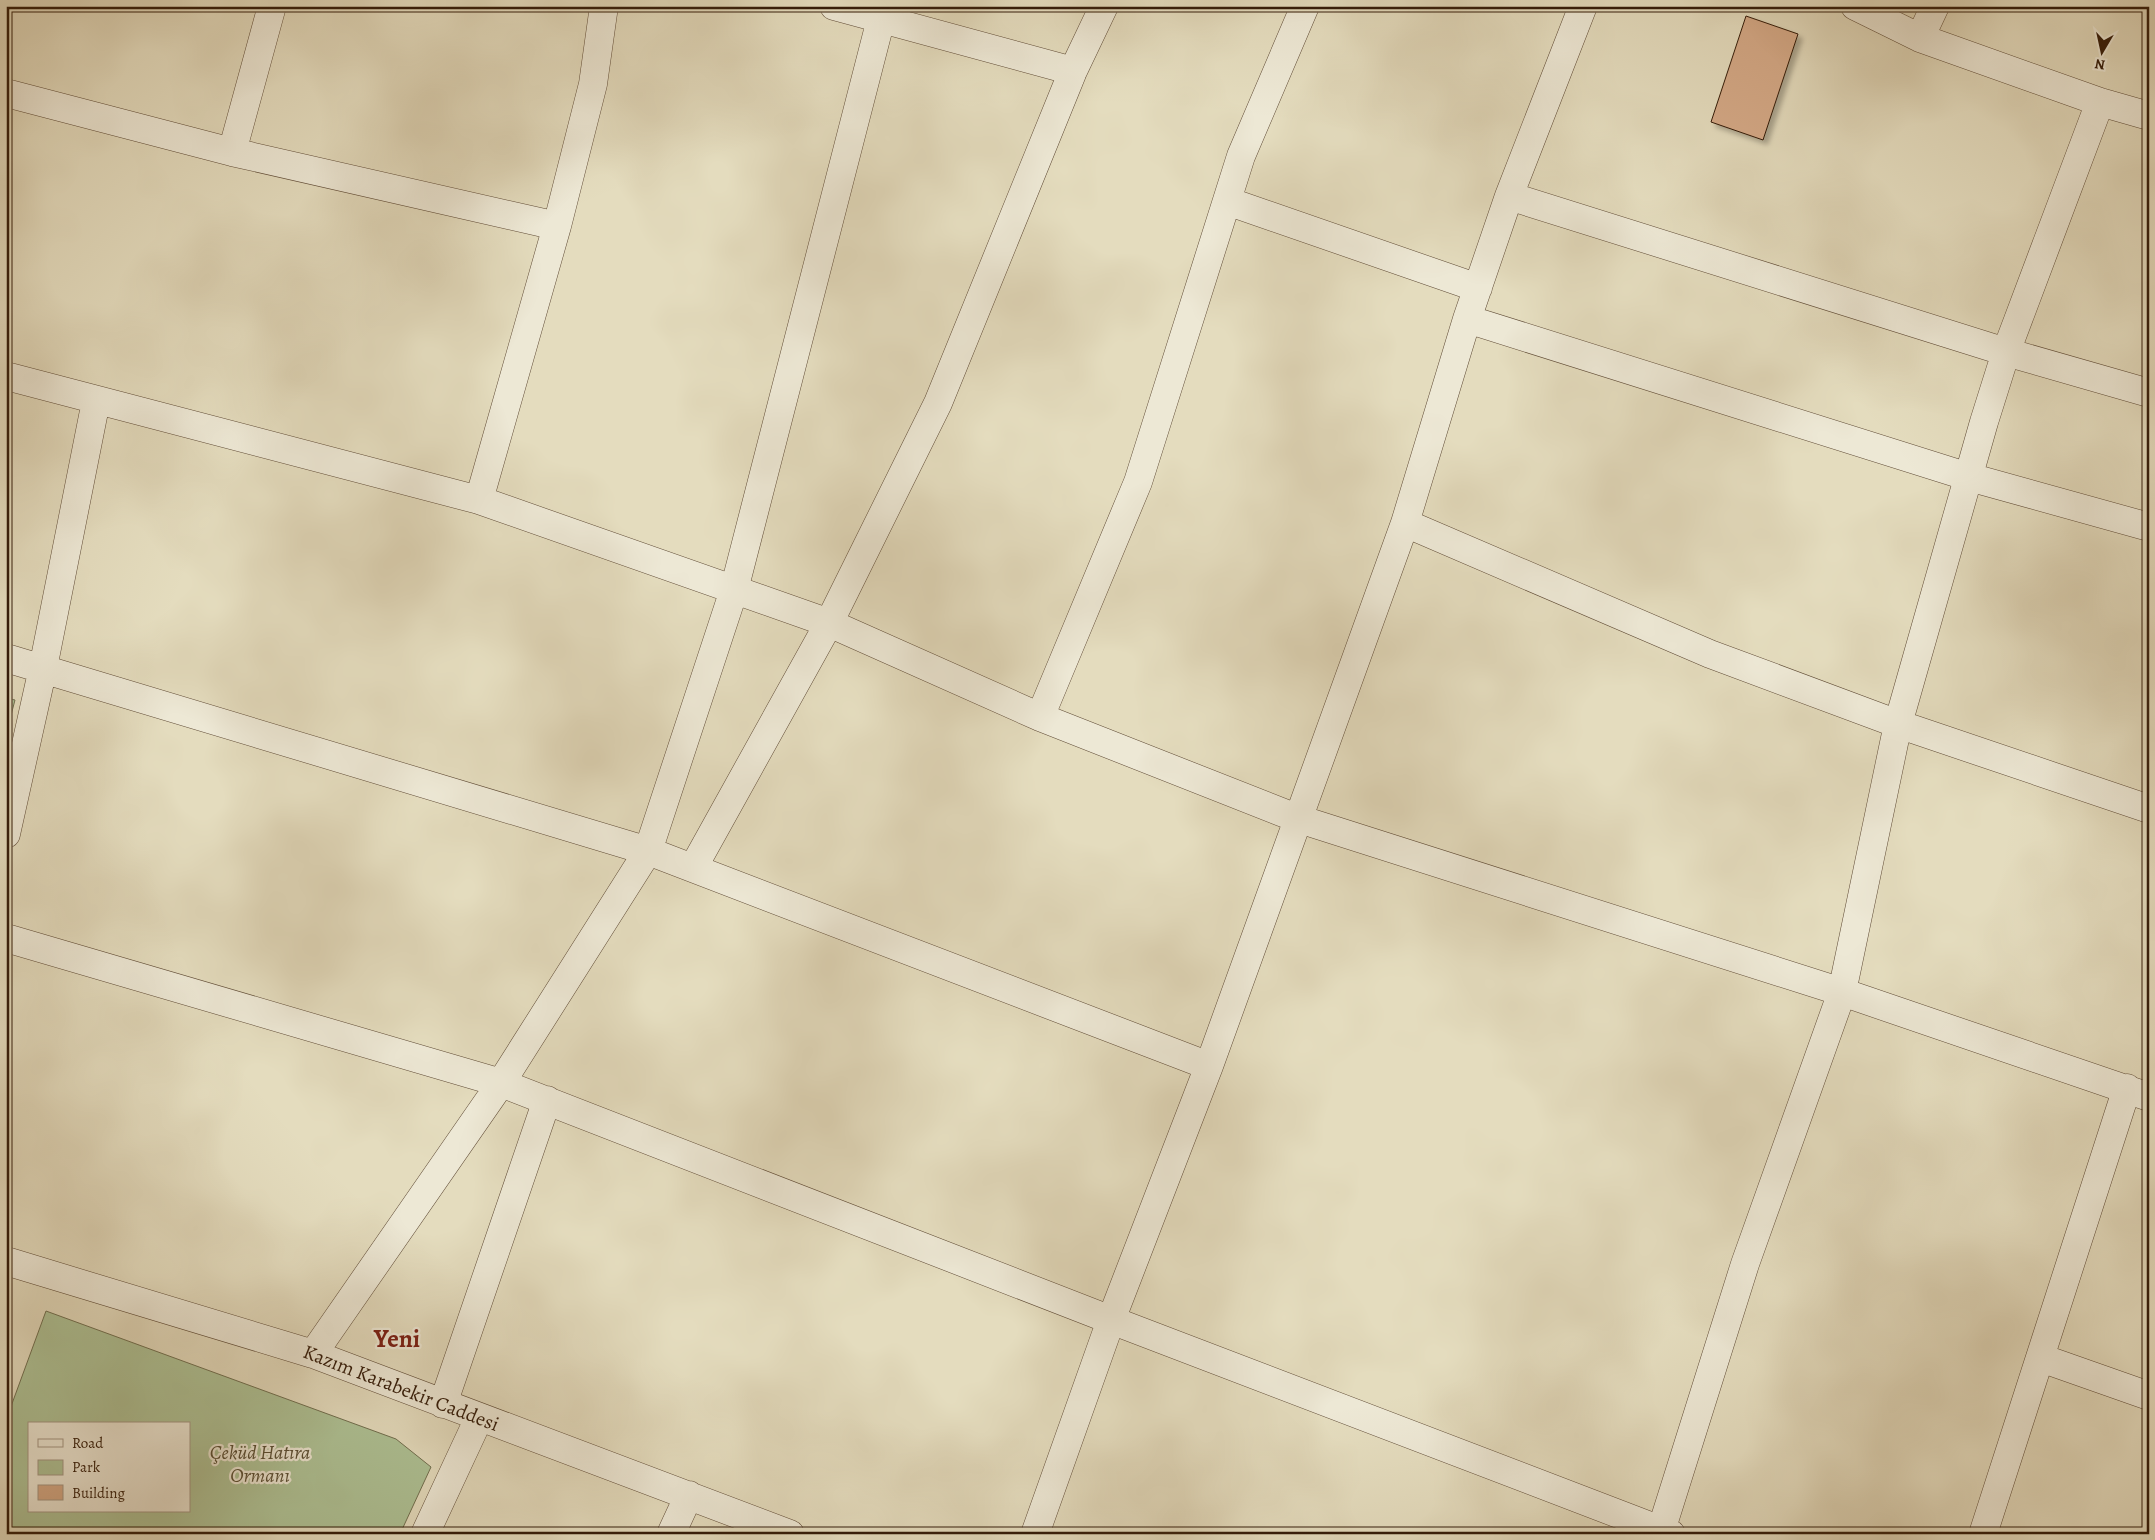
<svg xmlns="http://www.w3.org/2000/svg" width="2155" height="1540" font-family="Alegreya,serif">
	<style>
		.green { fill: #aec296; stroke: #716f50; fill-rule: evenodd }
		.building { fill: #d4a987; stroke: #341c0a; filter: url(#shadow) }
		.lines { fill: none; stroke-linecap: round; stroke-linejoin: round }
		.minor-casing { stroke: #604c37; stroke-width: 29 }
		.minor { stroke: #ede8d5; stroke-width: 28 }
		.labels { text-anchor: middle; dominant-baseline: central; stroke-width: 4.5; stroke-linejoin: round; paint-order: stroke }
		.street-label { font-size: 20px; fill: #341c0a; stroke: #ede8d5 }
		.park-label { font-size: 20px; font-style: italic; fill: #594e34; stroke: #ede8d5 }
		.district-label { font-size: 25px; font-weight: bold; fill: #7a1f14; stroke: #ede8d5 }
	</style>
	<defs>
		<filter id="shadow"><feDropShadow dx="4.5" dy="4.5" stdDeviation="2.5" flood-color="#0004"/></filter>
	</defs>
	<rect width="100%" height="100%" fill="#e4dcbe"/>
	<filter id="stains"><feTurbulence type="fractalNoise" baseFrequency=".004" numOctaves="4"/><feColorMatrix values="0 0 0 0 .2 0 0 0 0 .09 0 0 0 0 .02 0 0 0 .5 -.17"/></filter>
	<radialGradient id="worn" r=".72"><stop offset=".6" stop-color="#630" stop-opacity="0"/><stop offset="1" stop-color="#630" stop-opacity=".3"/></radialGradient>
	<!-- green -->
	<path class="green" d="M 6,698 L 15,700 L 6,734 Z
		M 46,1311 L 396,1439 L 431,1467 L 400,1534 L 6,1534 L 6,1420 ZM 29,1424 L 189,1424 L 189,1511 L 29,1511 Z"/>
	<!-- building -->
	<path class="building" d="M 1746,16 L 1798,34 L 1763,140 L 1711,122 Z"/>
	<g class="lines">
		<defs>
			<path id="minor" d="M 834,6 L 1073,71
				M 1855,6 L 1920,38 L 2100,102 L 2149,116
				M 1920,38 L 1935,6
				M 6,93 L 232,152 L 557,226
				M 232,152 L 272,6
				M 1509,196 L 2006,352 L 2149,393
				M 1227,201 L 1478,288
				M 1467,319 L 1969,477 L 2149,527
				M 6,376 L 479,500 L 829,623 L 1040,717 L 1299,819 L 1842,992 L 2149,1097
				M 479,500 L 557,226 L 593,84 L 604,6
				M 1405,523 L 1710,654 L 1898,724 L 2149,809
				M 6,658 L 648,851 L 1209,1066
				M 1040,717 L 1138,482 L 1241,156 L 1305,6
				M 6,834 L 43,668 L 96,401
				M 693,868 L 829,623 L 938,403 L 1073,71 L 1104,6
				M 6,938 L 501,1083 L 1111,1320 L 1671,1534
				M 6,1261 L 313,1354 L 790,1534
				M 313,1354 L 501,1083 L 648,851 L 734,590 L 881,19
				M 2041,1358 L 2149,1396
				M 443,1404 L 547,1100
				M 425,1534 L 479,1418
				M 671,1534 L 689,1495
				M 1035,1534 L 1111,1320 L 1209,1066 L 1405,523 L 1467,319 L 1509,196 L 1583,6
				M 1660,1534 L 1745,1264 L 1842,992 L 1898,724 L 1984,422 L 2006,352 L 2100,102
				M 1983,1534 L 2127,1088"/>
		</defs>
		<!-- minor casing -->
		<use href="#minor" class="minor-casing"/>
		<!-- minor -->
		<use href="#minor" class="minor"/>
	</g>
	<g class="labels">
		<!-- street labels -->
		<g class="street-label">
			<text transform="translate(401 1388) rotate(21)">Kazım Karabekir Caddesi</text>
		</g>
		<!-- park labels -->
		<g class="park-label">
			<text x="260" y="1452">Çeküd Hatıra<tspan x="260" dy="23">Ormanı</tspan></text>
		</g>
		<!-- district labels -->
		<g class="district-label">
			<text x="397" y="1339">Yeni</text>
		</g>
	</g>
	<!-- margin -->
	<rect width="2155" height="1540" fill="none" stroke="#e4dcbe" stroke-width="25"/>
	<rect x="8" y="8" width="2140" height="1525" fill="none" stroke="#341c0a" stroke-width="2.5"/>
	<rect x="12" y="12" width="2130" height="1515" fill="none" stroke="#341c0a"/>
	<!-- legend -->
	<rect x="28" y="1422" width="162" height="90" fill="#ede8d5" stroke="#a39684"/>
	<rect x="38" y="1439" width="25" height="8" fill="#ede8d5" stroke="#a39684"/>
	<text x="72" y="1448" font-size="15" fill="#341c0a">Road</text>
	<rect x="38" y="1460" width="25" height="15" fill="#aec296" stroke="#a39684"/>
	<text x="72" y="1472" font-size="15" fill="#341c0a">Park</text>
	<rect x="38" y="1485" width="25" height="15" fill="#d4a987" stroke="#a39684"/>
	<text x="72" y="1498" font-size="15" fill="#341c0a">Building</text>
	<!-- north arrow -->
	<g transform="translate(2102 52) rotate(189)" stroke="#ede8d5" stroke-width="4" paint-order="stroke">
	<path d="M0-4L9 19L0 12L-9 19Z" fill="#341c0a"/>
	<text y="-8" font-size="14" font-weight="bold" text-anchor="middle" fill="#341c0a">N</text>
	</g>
	<rect width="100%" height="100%" filter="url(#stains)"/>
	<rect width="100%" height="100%" fill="url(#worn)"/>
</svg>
